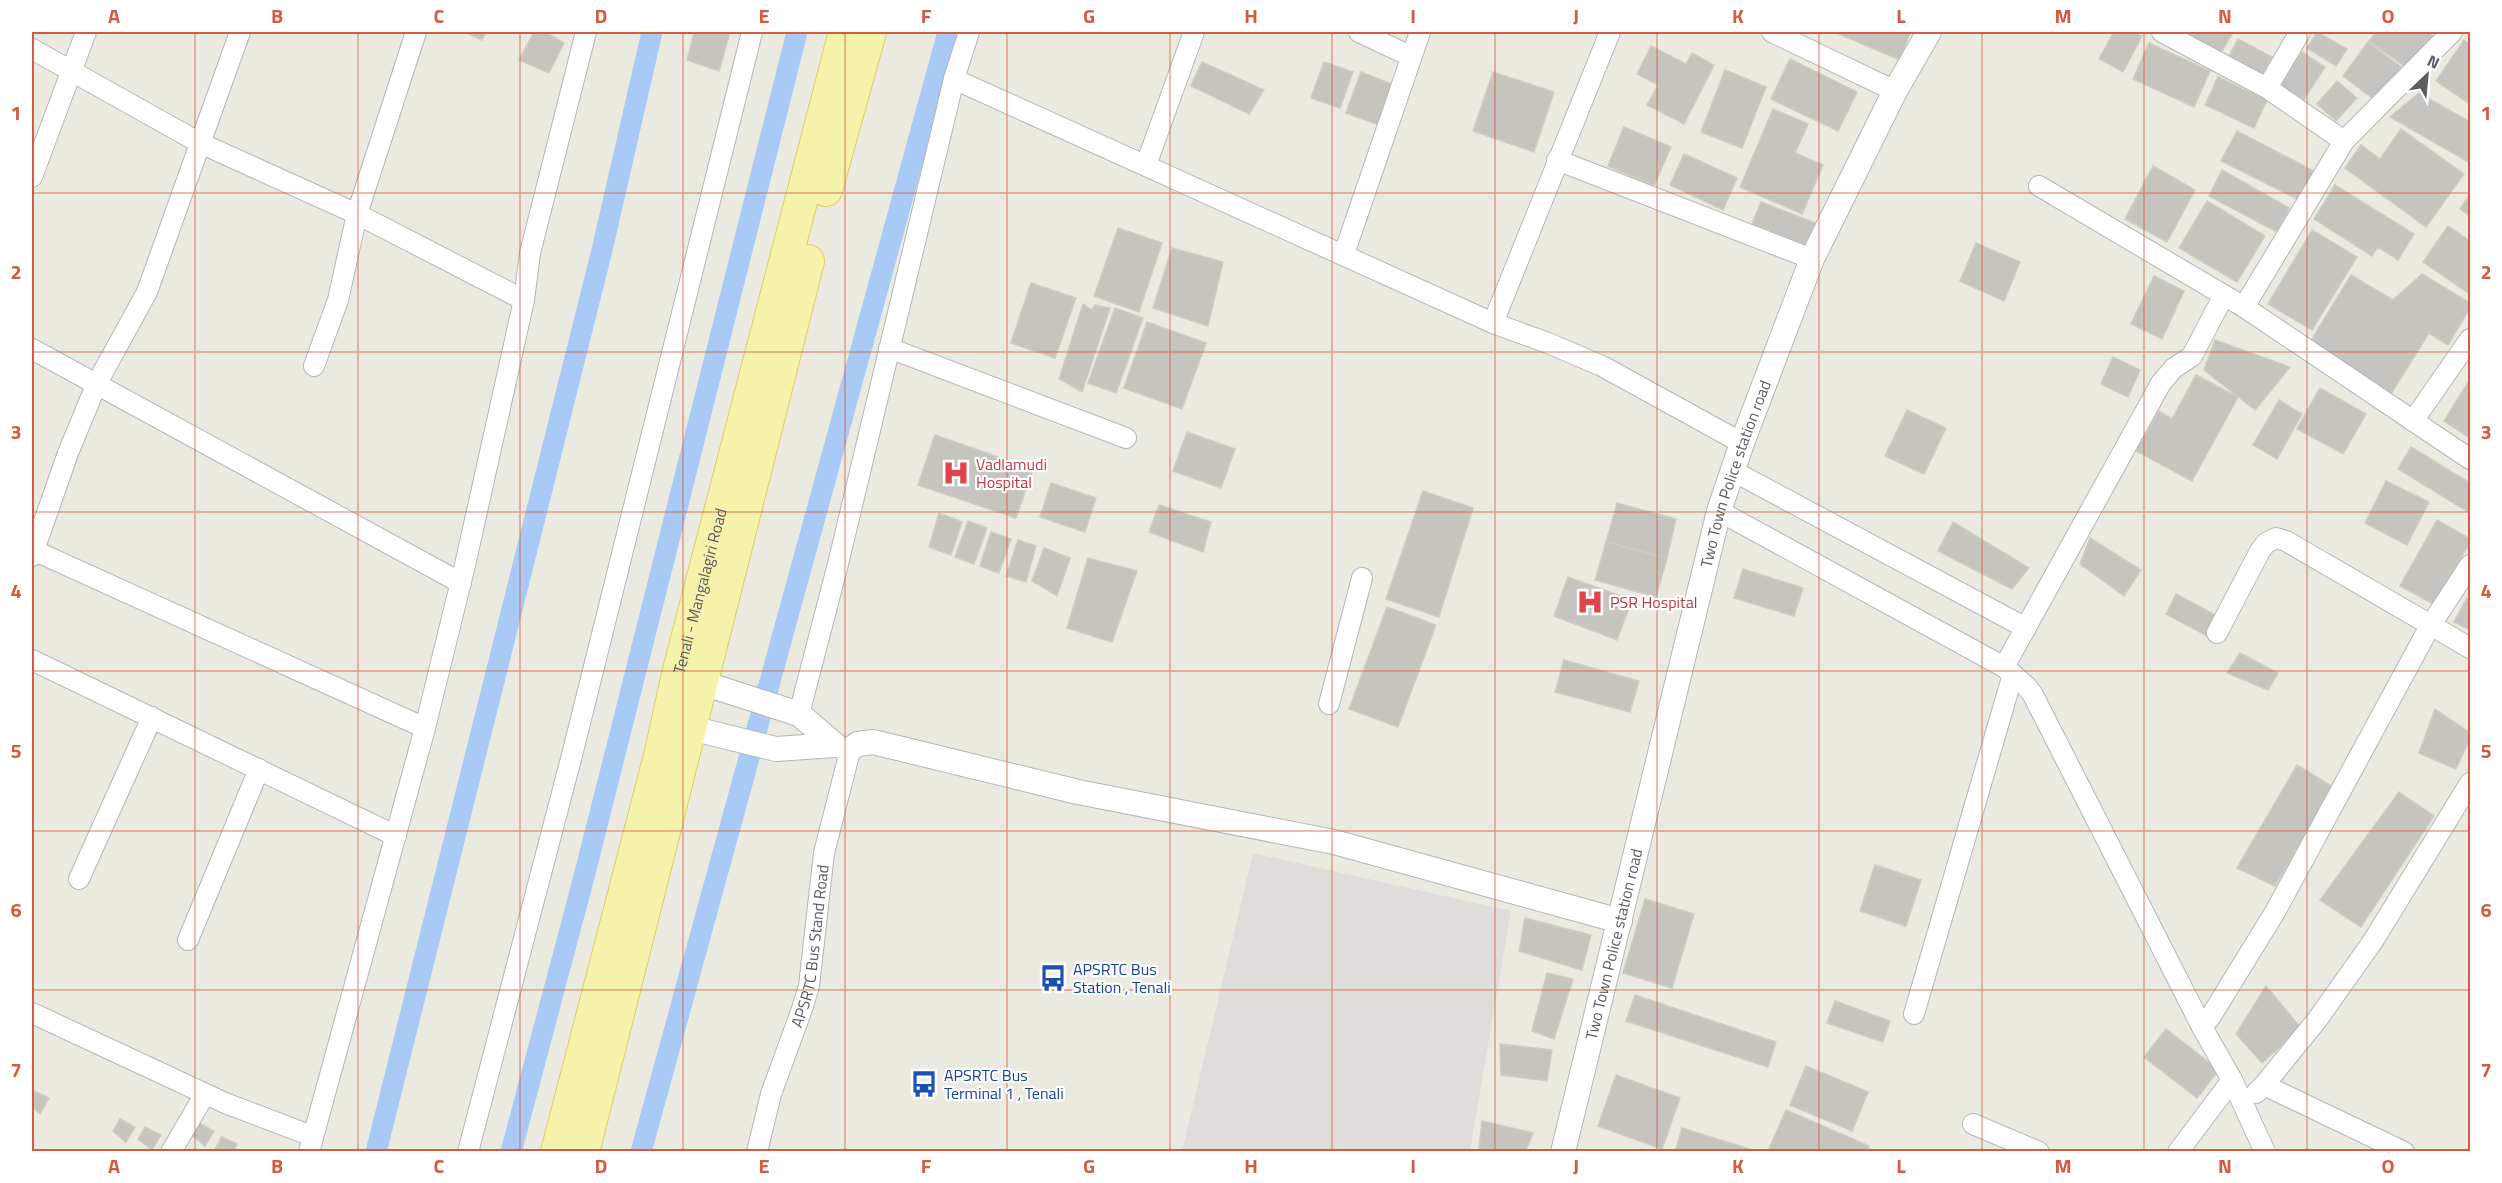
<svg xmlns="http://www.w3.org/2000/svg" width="2502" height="1183" font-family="'Titillium Web',sans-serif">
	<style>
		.industrial { fill: #dfddd9 }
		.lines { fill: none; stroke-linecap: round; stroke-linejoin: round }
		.canal { stroke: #a8caf5; stroke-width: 21 }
		.building { fill: #c6c4be; stroke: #cfccc0; stroke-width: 1.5 }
		.minor-casing { stroke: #b4b6ba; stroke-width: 22 }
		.tertiary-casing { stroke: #b4b6ba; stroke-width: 26 }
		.primary-casing { stroke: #e0cc65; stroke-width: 34 }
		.minor { stroke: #fff; stroke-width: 20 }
		.tertiary { stroke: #fff; stroke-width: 24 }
		.primary { stroke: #f5f2ac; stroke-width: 32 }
		.grid { fill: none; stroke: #d45b3e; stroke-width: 1.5; stroke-opacity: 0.55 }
		.labels { text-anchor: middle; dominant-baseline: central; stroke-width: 4.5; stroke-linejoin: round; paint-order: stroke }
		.health-label { font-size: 16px; fill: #be3a42; stroke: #fff; text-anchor: start }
		.street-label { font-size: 16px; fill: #5a5c60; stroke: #fff }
		.transit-label { font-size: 16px; fill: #164399; stroke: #fff; text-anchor: start }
		.neatline { fill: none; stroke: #d45b3e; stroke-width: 2 }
		.grid-label { font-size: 20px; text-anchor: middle; font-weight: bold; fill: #d45b3e }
	</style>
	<rect width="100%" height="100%" fill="#ebeae1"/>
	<!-- industrial -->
	<path class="industrial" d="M 1253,853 L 1511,911 L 1470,1151 L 1182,1151 Z"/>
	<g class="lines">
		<!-- canal -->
		<path class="canal" d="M 376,1152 L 602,250 L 652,32
			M 511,1152 L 585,873 L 797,32
			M 641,1152 L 948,32"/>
	</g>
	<!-- building -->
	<path class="building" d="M 464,32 L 486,32 L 482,40 Z
		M 534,32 L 545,32 L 564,43 L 549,73 L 519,60 Z
		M 694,32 L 730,32 L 719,71 L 687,60 Z
		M 1834,32 L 1907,32 L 1910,33 L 1900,60 Z
		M 2114,32 L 2134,32 L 2142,36 L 2123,72 L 2099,59 Z
		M 2185,32 L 2233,32 L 2221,53 Z
		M 2317,32 L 2347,49 L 2336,66 L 2307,48 Z
		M 2376,32 L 2427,32 L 2435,37 L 2411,71 L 2369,41 Z
		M 2238,39 L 2272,57 L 2262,77 L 2228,58 Z
		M 2464,40 L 2470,44 L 2470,104 L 2436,81 Z
		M 2368,42 L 2401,67 L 2376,101 L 2343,76 Z
		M 2149,43 L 2210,71 L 2194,107 L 2133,79 Z
		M 1651,46 L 1686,64 L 1692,53 L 1714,65 L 1684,124 L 1647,105 L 1658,85 L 1637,74 Z
		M 2302,52 L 2325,67 L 2303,101 L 2280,86 Z
		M 1790,59 L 1857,92 L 1838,131 L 1771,99 Z
		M 1202,62 L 1264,90 L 1249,114 L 1191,86 Z
		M 1324,62 L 1353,72 L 1340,108 L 1311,98 Z
		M 1725,70 L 1766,87 L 1742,148 L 1701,132 Z
		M 1361,72 L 1394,85 L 1379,125 L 1346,113 Z
		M 1493,72 L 1554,92 L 1534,152 L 1473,131 Z
		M 2218,77 L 2267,100 L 2254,128 L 2205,105 Z
		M 2337,81 L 2357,98 L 2336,121 L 2317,104 Z
		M 2419,93 L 2470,122 L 2470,163 L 2390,117 Z
		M 1773,109 L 1808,124 L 1795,153 L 1823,165 L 1802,214 L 1740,187 Z
		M 1624,127 L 1671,147 L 1654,186 L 1608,166 Z
		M 2401,129 L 2464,174 L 2426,227 L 2345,168 L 2361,145 L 2380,159 Z
		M 2237,131 L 2314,171 L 2299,200 L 2221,161 Z
		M 1684,154 L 1737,178 L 1723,210 L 1670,185 Z
		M 2153,166 L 2195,190 L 2167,242 L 2125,219 Z
		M 2222,170 L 2289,208 L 2279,233 L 2209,196 Z
		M 2335,185 L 2414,234 L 2398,260 L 2378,247 L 2372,256 L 2314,219 Z
		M 2470,194 L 2470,216 L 2460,209 Z
		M 2207,201 L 2265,236 L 2237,282 L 2179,248 Z
		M 1761,202 L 1815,223 L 1806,245 L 1752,224 Z
		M 2448,226 L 2470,241 L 2470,294 L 2423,262 Z
		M 1118,228 L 1162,243 L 1139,312 L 1094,296 Z
		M 2312,230 L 2357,257 L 2312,330 L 2268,304 Z
		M 1976,243 L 2020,262 L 2004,301 L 1960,281 Z
		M 1172,248 L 1223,262 L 1208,326 L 1153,308 Z
		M 2422,274 L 2470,303 L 2470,308 L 2448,345 L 2429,333 L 2391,394 L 2309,344 L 2351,275 L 2393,300 Z
		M 2154,276 L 2184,291 L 2162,339 L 2131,324 Z
		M 1031,283 L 1076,298 L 1055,358 L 1011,343 Z
		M 1083,304 L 1092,310 L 1095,305 L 1110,308 L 1082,392 L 1059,379 Z
		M 1115,308 L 1143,318 L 1116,393 L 1088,383 Z
		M 1147,322 L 1206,343 L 1182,409 L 1124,388 Z
		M 2215,340 L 2290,367 L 2255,410 L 2204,370 Z
		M 2113,357 L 2140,370 L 2128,397 L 2101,384 Z
		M 2196,375 L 2238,397 L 2192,481 L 2136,451 L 2159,411 L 2172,419 Z
		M 2470,379 L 2470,438 L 2444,421 Z
		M 2320,388 L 2366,414 L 2343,454 L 2297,429 Z
		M 2279,400 L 2302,414 L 2277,459 L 2253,445 Z
		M 1907,410 L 1946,428 L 1924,474 L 1885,456 Z
		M 1187,432 L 1235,449 L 1221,488 L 1173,471 Z
		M 935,435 L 1033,469 L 1016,518 L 918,485 Z
		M 2411,447 L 2470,483 L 2470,513 L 2398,469 Z
		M 2386,481 L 2429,502 L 2407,545 L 2365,523 Z
		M 1051,483 L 1096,498 L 1085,532 L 1040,517 Z
		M 1423,491 L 1473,508 L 1439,617 L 1386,599 Z
		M 1617,503 L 1676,519 L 1667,558 L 1606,542 Z
		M 1159,505 L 1211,522 L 1203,552 L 1149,532 Z
		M 939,513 L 962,522 L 951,555 L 929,547 Z
		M 2437,520 L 2470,539 L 2470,542 L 2435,605 L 2400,586 Z
		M 968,521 L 987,528 L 974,564 L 955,557 Z
		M 1953,522 L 2029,568 L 2012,589 L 1938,551 Z
		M 991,532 L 1011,539 L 999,573 L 980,566 Z
		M 2090,538 L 2141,570 L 2124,596 L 2080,564 Z
		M 1018,540 L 1036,546 L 1026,582 L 1006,576 Z
		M 1606,542 L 1667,558 L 1656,597 L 1595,580 Z
		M 1044,548 L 1070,558 L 1057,596 L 1032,581 Z
		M 1088,558 L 1137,571 L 1112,642 L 1067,628 Z
		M 1743,569 L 1803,588 L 1794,616 L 1734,598 Z
		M 1568,577 L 1632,600 L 1617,640 L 1554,616 Z
		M 2176,594 L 2217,616 L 2207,636 L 2166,614 Z
		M 2467,598 L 2470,600 L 2470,630 L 2454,622 Z
		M 1387,607 L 1436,625 L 1398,727 L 1349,709 Z
		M 2240,653 L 2278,673 L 2268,690 L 2227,673 Z
		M 1564,660 L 1639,681 L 1630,712 L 1555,692 Z
		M 2435,709 L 2470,733 L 2470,739 L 2456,769 L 2419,753 Z
		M 2297,765 L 2333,787 L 2275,886 L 2237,868 Z
		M 2399,792 L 2434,816 L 2361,927 L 2320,900 Z
		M 1875,865 L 1921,880 L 1906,926 L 1860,911 Z
		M 1645,899 L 1694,914 L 1672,988 L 1623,973 Z
		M 1525,918 L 1591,935 L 1582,970 L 1519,951 Z
		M 1547,973 L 1573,979 L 1554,1039 L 1532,1031 Z
		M 2266,986 L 2301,1028 L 2262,1063 L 2236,1034 Z
		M 1635,995 L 1776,1042 L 1768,1067 L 1626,1021 Z
		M 1835,1001 L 1890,1021 L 1883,1042 L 1827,1023 Z
		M 2166,1029 L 2219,1070 L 2197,1098 L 2144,1057 Z
		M 1500,1044 L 1552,1050 L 1547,1081 L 1501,1075 Z
		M 1806,1066 L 1868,1092 L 1852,1131 L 1790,1105 Z
		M 1616,1075 L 1680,1098 L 1662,1149 L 1598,1126 Z
		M 34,1091 L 49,1098 L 40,1114 L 32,1106 Z
		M 1786,1110 L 1869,1146 L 1867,1152 L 1775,1152 L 1769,1149 Z
		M 120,1119 L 135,1127 L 126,1142 L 113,1131 Z
		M 1482,1121 L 1533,1133 L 1525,1152 L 1493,1152 L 1479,1148 Z
		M 199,1123 L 214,1131 L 205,1146 L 192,1135 Z
		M 145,1127 L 161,1135 L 152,1150 L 138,1139 Z
		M 1682,1128 L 1756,1151 L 1756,1152 L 1675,1152 Z
		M 222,1137 L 237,1144 L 233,1152 L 218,1152 L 215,1149 Z"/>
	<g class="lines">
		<defs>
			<g id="minor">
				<path d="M 1359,32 L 1410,56"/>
				<path d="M 1772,32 L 1895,91"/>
				<path d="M 2162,32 L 2267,88 L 2344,141"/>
				<path d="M 32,49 L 200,143 L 357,214 L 524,300"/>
				<path d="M 954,79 L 1493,323 L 1548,343 L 1602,366 L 1742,443"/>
				<path d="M 2267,88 L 2300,32"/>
				<path d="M 1557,160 L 1812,259"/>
				<path d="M 1146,165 L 1194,32"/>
				<path d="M 32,177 L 86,32"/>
				<path d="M 2039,186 L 2244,307 L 2470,459"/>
				<path d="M 1344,254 L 1420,32"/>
				<path d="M 2244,307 L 2344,141 L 2452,32"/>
				<path d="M 1493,323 L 1610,32"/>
				<path d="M 889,348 L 1126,438"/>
				<path d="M 32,349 L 461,583"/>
				<path d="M 314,366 L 338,300 L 357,214 L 416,32"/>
				<path d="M 2413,421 L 2470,339"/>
				<path d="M 1733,471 L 2026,628"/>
				<path d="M 1719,511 L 2004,667 L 2026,686 L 2033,695 L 2202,1027 L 2232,1080 L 2265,1152"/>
				<path d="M 33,550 L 425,728"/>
				<path d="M 32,556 L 68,453 L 97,383 L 147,292 L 240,32"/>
				<path d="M 2217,633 L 2260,551 L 2266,543 L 2276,538 L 2286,541 L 2470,648"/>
				<path d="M 32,660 L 396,836"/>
				<path d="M 2004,667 L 2161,383 L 2174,368 L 2192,356 L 2224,295"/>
				<path d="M 1329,704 L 1362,578"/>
				<path d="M 799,714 L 838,564 L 954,79 L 969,32"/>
				<path d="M 79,879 L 152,717"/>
				<path d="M 188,940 L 259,769"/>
				<path d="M 32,1013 L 225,1103 L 312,1136"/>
				<path d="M 1914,1014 L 2013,674"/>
				<path d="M 2202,1027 L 2211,1016 L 2275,912 L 2430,626 L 2470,565"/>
				<path d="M 2264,1085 L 2317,1020 L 2373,941 L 2470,783"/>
				<path d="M 2256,1093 L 2264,1085 L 2404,1152"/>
				<path d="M 1973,1124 L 2039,1152"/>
				<path d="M 171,1152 L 205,1094"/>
				<path d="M 309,1152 L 425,728 L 465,565 L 524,300 L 530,253 L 586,32"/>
				<path d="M 468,1152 L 572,755 L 752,32"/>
				<path id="s1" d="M 757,1152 L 771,1094 L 802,1009 L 809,986 L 824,853 L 849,755 L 847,751 L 835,745"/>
				<path d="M 2178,1152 L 2232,1080"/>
			</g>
			<g id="tertiary">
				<path d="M 687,678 L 799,714 L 835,745"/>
				<path d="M 675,724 L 776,749 L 835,745"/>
				<path d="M 847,751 L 858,744 L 873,742 L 1078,792 L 1334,842 L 1620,921"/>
				<path id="s2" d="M 1563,1152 L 1719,511 L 1742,443 L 1812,259 L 1895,91 L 1929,32"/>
			</g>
			<g id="primary">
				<path d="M 826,190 L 870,32"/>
				<path id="s3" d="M 557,1152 L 661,752 L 678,674 L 845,32"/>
				<path d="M 583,1152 L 808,261"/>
			</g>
		</defs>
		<!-- minor casing -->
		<use href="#minor" class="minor-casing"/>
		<!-- tertiary casing -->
		<use href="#tertiary" class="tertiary-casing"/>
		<!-- primary casing -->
		<use href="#primary" class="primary-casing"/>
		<!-- minor -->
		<use href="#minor" class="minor"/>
		<!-- tertiary -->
		<use href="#tertiary" class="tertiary"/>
		<!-- primary -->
		<use href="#primary" class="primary"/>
	</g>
	<!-- grid -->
	<path class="grid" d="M 195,32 L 195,1152M 358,32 L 358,1152M 520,32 L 520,1152M 683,32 L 683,1152M 845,32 L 845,1152M 1007,32 L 1007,1152M 1170,32 L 1170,1152M 1332,32 L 1332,1152M 1495,32 L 1495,1152M 1657,32 L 1657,1152M 1819,32 L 1819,1152M 1982,32 L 1982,1152M 2144,32 L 2144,1152M 2307,32 L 2307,1152M 32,193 L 2470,193M 32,352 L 2470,352M 32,512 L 2470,512M 32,671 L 2470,671M 32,831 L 2470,831M 32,990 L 2470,990"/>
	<!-- icons -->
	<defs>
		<symbol id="hospital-bare" viewBox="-9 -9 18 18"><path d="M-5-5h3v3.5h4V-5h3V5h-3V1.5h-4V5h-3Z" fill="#e0444e" stroke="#fff" stroke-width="2.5" paint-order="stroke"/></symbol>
		<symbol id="bus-bare" viewBox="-9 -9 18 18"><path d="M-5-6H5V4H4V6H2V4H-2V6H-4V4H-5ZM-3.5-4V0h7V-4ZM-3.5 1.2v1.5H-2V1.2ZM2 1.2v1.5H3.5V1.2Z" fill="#1a4fb4" stroke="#fff" stroke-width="2.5" paint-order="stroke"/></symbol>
	</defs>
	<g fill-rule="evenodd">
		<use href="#hospital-bare" x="937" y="454" width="38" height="38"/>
		<use href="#hospital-bare" x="1571" y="583" width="38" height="38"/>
		<use href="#bus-bare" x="1034" y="959" width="38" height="38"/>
		<use href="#bus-bare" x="905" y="1065" width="38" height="38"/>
	</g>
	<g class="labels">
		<!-- health labels -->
		<g class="health-label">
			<text x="976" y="464">Vadlamudi<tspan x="976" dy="18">Hospital</tspan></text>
			<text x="1610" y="602">PSR Hospital</text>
		</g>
		<!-- street labels -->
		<g class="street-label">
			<text stroke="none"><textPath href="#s2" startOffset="700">Two Town Police station road</textPath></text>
			<text stroke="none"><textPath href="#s3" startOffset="579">Tenali - Mangalagiri Road</textPath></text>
			<text stroke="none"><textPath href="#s2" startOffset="214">Two Town Police station road</textPath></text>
			<text stroke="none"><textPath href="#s1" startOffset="214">APSRTC Bus Stand Road</textPath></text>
		</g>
		<!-- transit labels -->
		<g class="transit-label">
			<text x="1073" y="969">APSRTC Bus<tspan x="1073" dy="18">Station , Tenali</tspan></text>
			<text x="944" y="1075">APSRTC Bus<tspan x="944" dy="18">Terminal 1 , Tenali</tspan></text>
		</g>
	</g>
	<!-- border -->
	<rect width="2502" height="1183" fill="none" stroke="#ffffff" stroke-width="66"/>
	<!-- north arrow -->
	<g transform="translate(2427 75) rotate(26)" stroke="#ffffff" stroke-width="4.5" paint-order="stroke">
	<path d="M0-4.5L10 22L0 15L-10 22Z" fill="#5a5c60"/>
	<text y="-9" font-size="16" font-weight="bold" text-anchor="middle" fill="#5a5c60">N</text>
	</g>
	<rect x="33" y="33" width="2436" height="1117" class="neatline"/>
	<g class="grid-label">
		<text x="114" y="23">A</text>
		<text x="277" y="23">B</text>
		<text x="439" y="23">C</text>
		<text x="601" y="23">D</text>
		<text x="764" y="23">E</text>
		<text x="926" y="23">F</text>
		<text x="1089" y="23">G</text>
		<text x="1251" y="23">H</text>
		<text x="1413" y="23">I</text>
		<text x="1576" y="23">J</text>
		<text x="1738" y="23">K</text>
		<text x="1901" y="23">L</text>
		<text x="2063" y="23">M</text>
		<text x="2225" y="23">N</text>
		<text x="2388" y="23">O</text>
		<text x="16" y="120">1</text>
		<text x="2486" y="120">1</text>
		<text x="16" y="279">2</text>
		<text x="2486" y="279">2</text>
		<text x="16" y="439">3</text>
		<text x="2486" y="439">3</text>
		<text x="16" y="598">4</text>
		<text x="2486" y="598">4</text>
		<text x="16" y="758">5</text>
		<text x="2486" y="758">5</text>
		<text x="16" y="917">6</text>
		<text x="2486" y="917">6</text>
		<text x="16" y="1077">7</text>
		<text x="2486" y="1077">7</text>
		<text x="114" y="1173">A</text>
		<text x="277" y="1173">B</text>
		<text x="439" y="1173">C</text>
		<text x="601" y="1173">D</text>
		<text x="764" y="1173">E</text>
		<text x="926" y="1173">F</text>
		<text x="1089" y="1173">G</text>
		<text x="1251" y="1173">H</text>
		<text x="1413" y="1173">I</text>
		<text x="1576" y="1173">J</text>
		<text x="1738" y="1173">K</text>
		<text x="1901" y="1173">L</text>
		<text x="2063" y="1173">M</text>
		<text x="2225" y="1173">N</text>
		<text x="2388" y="1173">O</text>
	</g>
</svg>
